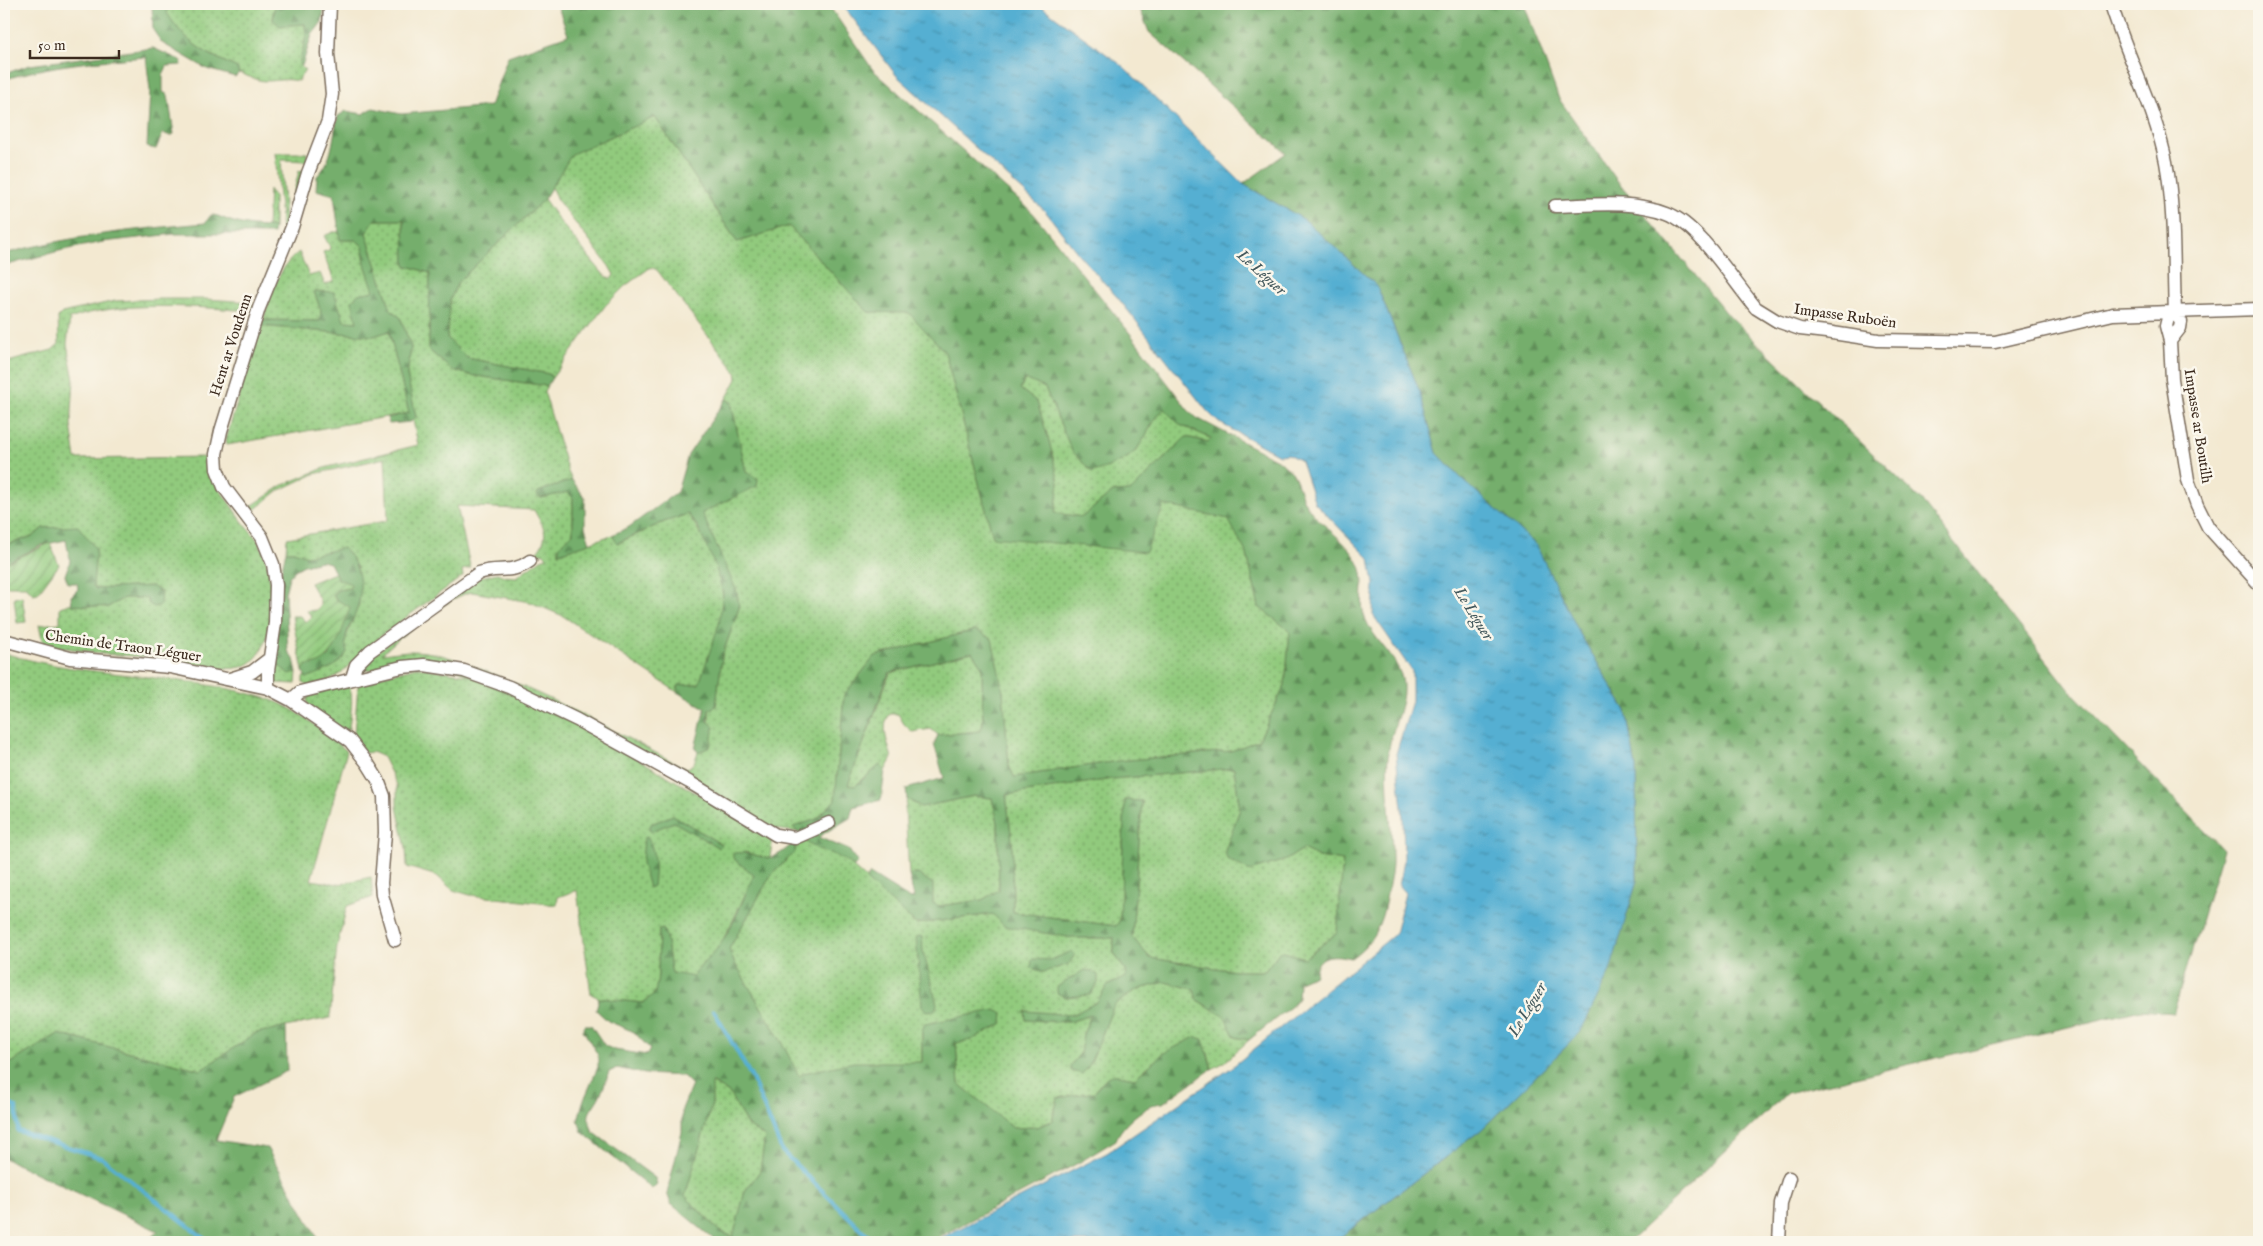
<svg xmlns="http://www.w3.org/2000/svg" width="2263" height="1246" font-family="'IM FELL English',serif">
	<style>
		.grass { fill: url(#grass-dots); stroke: #667a4e; fill-rule: evenodd }
		.forest { fill: url(#forest-firs); stroke: #586c45; fill-rule: evenodd }
		.garden { fill: url(#garden-furrows); stroke: #667a4e }
		.water { fill: url(#water-ripples); stroke: #486c78 }
		.lines { fill: none; stroke-linecap: round; stroke-linejoin: round }
		.stream { stroke: #54afd2; stroke-width: 4 }
		.street-casing { stroke: #7b6d5d; stroke-width: 15 }
		.street { stroke: #fff; stroke-width: 12 }
		.labels { text-anchor: middle; dominant-baseline: central; stroke-width: 5; stroke-linejoin: round; paint-order: stroke }
		.street-label { font-size: 15px; fill: #3b2a1e; stroke: #fbf7ec }
		.water-label { font-size: 16px; font-style: italic; fill: #44595d; stroke: #fbf7ec }
	</style>
	<defs>
		<pattern id="grass-dots" width="8" height="8" patternUnits="userSpaceOnUse" patternTransform="scale(1.25)"><rect width="8" height="8" fill="#91ca7d"/><path d="M2 2h.1M6 6h.1" fill="none" stroke="#78a466" stroke-width="1.8" stroke-linecap="round"/></pattern>
		<pattern id="forest-firs" width="22" height="20" patternUnits="userSpaceOnUse" patternTransform="scale(1.25)"><rect width="22" height="20" fill="#74ae6c"/><path d="M5 1l3.5 6h-7zM16 11l3.5 6h-7z" fill="#608e58"/></pattern>
		<pattern id="garden-furrows" width="10" height="10" patternUnits="userSpaceOnUse" patternTransform="scale(1.25)"><rect width="10" height="10" fill="#91ca7d"/><path d="M-1 1l2-2M0 10L10 0M9 11l2-2" fill="none" stroke="#78a466"/></pattern>
		<pattern id="water-ripples" width="26" height="14" patternUnits="userSpaceOnUse" patternTransform="scale(1.25)"><rect width="26" height="14" fill="#54afd2"/><path d="M2 4q2-2 4 0t4 0M15 11q2-2 4 0t4 0" fill="none" stroke="#478faa"/></pattern>
	</defs>
	<rect width="100%" height="100%" fill="#fbf7ec"/>
	<filter id="ink" filterUnits="userSpaceOnUse"><feTurbulence type="fractalNoise" baseFrequency=".02" numOctaves="2"/><feDisplacementMap in="SourceGraphic" scale="10" xChannelSelector="R" yChannelSelector="G"/><feConvolveMatrix kernelMatrix="1 2 1 2 8 2 1 2 1" color-interpolation-filters="sRGB"/></filter>
	<filter id="wash" filterUnits="userSpaceOnUse"><feTurbulence type="fractalNoise" baseFrequency=".0096" numOctaves="4" result="noise"/><feDisplacementMap in="SourceGraphic" scale="20" xChannelSelector="R" yChannelSelector="G"/><feGaussianBlur stdDeviation="1.12" result="paint"/><feColorMatrix in="noise" values="0 0 0 0 0 0 0 0 0 0 0 0 0 0 0 0 0 1.4 0 .05"/><feComposite in="paint" operator="in"/></filter>
	<g filter="url(#wash)">
		<rect width="100%" height="100%" fill="#f3e9d1"/>
		<!-- grass -->
		<path class="grass" d="M 169,4 L 275,4 L 273,20 L 305,24 L 306,37 L 299,65 L 305,70 L 298,81 C 282,78 280,81 266,81 C 257,81 248,76 239,73 L 237,68 C 203,51 188,46 166,13 Z
			M 655,117 L 737,242 L 789,226 L 868,312 L 909,312 L 945,352 L 993,537 L 1164,505 L 1229,519 L 1247,554 L 1259,607 L 1290,631 L 1285,685 L 1259,740 L 1231,751 L 1118,761 L 1014,777 L 1009,766 L 1003,692 L 976,630 L 875,656 L 844,695 L 835,800 L 817,819 L 794,827 L 797,832 L 775,829 L 687,776 L 443,663 L 358,671 L 370,657 L 481,577 L 497,573 L 504,576 L 516,577 L 541,559 L 547,557 L 544,554 L 536,553 C 551,534 544,529 534,510 L 457,506 L 470,566 L 471,568 L 462,570 L 463,576 L 382,635 L 341,673 L 330,680 L 307,686 L 303,683 L 303,677 L 306,676 L 306,677 L 347,652 L 344,642 L 359,604 L 357,567 L 307,556 L 294,551 L 286,551 L 287,538 L 386,521 L 388,518 L 385,458 L 314,474 L 278,491 L 254,510 L 250,507 L 283,485 L 324,468 L 418,445 L 413,420 L 416,417 L 407,375 L 411,347 L 400,317 L 391,310 L 366,233 L 374,220 L 404,220 L 405,265 L 430,273 L 429,350 L 452,370 L 470,375 L 547,386 L 544,391 L 568,472 L 572,480 L 538,492 L 541,498 L 568,492 L 573,498 L 573,533 L 559,547 L 559,553 L 612,535 L 618,543 L 664,522 L 688,514 C 704,536 724,576 723,603 C 721,630 708,658 699,684 L 679,685 L 677,692 L 563,616 L 530,602 L 472,592 C 452,594 397,639 382,654 C 392,653 402,651 412,651 C 440,651 468,664 493,674 C 558,700 619,734 681,766 L 688,768 L 694,763 L 698,752 L 710,747 L 709,710 L 716,706 L 722,656 L 739,608 L 737,592 L 701,513 L 758,479 L 746,472 L 731,402 L 726,399 L 737,379 L 736,372 L 657,270 L 651,267 L 625,286 L 605,306 L 552,378 L 549,374 L 467,358 L 446,338 L 450,300 L 458,282 L 544,199 L 561,223 L 604,275 L 611,279 L 614,275 L 609,266 L 558,201 L 551,187 L 572,153 Z
			M 275,153 L 307,153 L 307,161 L 281,160 L 285,221 L 287,219 L 299,171 L 304,170 L 292,219 L 284,229 L 282,229 Z
			M 269,189 L 274,197 L 274,227 L 267,227 Z
			M 333,232 L 339,232 L 341,240 L 356,240 L 363,246 L 365,264 L 375,291 L 358,322 L 344,321 L 314,291 L 321,311 L 321,321 L 263,320 C 272,295 277,268 299,252 L 309,276 L 320,273 L 325,285 L 334,281 L 323,252 L 329,250 L 330,247 L 324,236 Z
			M 159,299 L 205,299 L 253,302 L 250,311 C 199,307 118,300 70,319 L 67,344 L 74,380 L 71,425 L 76,459 L 203,457 L 207,460 L 208,471 L 214,481 C 223,495 233,508 243,522 C 249,530 257,538 261,546 C 275,575 280,657 241,667 C 214,673 188,661 161,659 L 158,658 L 162,649 L 156,647 L 151,657 L 102,654 L 43,644 L 39,625 L 60,623 L 60,607 L 72,603 L 72,605 L 108,607 L 124,598 L 146,598 L 149,604 L 152,586 L 96,589 L 93,586 L 96,549 L 43,528 L 33,536 L 4,546 L 4,363 L 52,350 L 59,344 L 58,317 L 62,313 L 115,301 Z
			M 261,326 L 374,336 L 389,331 L 409,413 L 227,445 L 226,439 Z
			M 1025,379 L 1045,388 L 1072,451 L 1136,451 L 1158,415 L 1164,409 L 1180,425 L 1211,438 L 1209,442 L 1186,437 L 1131,491 L 1113,492 L 1082,517 L 1055,513 L 1059,483 L 1049,441 L 1037,402 L 1020,389 Z
			M 972,652 L 982,667 L 983,724 L 980,731 L 938,735 L 931,729 L 912,732 L 904,724 L 898,714 L 890,714 C 880,727 888,743 892,758 L 885,771 L 880,765 L 855,786 L 848,785 L 890,673 Z
			M 4,653 C 87,679 183,672 268,699 C 298,708 323,732 347,751 L 311,880 L 339,884 L 371,877 L 373,897 L 347,906 L 337,946 L 330,1018 L 256,1033 L 201,1070 L 58,1034 L 4,1067 Z
			M 275,662 L 289,673 L 297,672 L 296,684 L 274,683 L 272,680 Z
			M 417,667 L 468,675 L 578,724 L 770,836 L 772,843 L 770,858 L 764,858 L 745,852 L 733,858 L 754,875 C 743,899 732,925 718,948 C 710,959 699,964 694,978 L 672,974 C 668,960 669,941 663,929 L 659,929 L 658,976 L 656,993 L 643,1003 L 599,998 L 591,994 L 577,890 L 558,897 L 557,905 L 470,895 L 453,890 L 437,876 L 407,867 L 406,848 L 397,807 L 397,785 L 383,757 L 372,752 L 365,753 L 354,736 L 354,733 L 358,686 L 361,681 ZM 673,815 L 722,845 L 674,822 L 652,830 L 651,824 Z
			M 348,684 C 355,695 350,716 349,729 L 344,731 L 310,707 L 307,702 L 309,694 Z
			M 1234,768 L 1240,809 L 1225,851 L 1286,860 L 1303,849 L 1319,857 L 1343,861 L 1337,933 L 1305,958 L 1280,951 L 1265,971 L 1235,971 L 1150,958 L 1132,937 L 1142,801 L 1125,800 L 1120,920 L 1116,926 L 1013,912 L 1012,841 L 1006,795 L 1112,779 Z
			M 975,796 L 992,798 L 998,822 L 999,890 L 982,900 L 939,906 L 933,904 L 918,874 L 909,875 L 905,809 L 907,799 L 921,807 Z
			M 803,840 L 842,857 L 916,924 L 993,914 L 1073,938 L 1114,938 L 1114,953 L 1125,970 L 1126,977 L 1107,986 L 1098,1002 L 1072,1015 L 1026,1011 L 1026,1020 L 1069,1022 L 1091,1015 L 1083,1035 L 1080,1054 L 1070,1066 L 1090,1064 L 1114,1005 L 1136,990 L 1165,982 L 1194,989 L 1197,1000 L 1224,1016 L 1235,1037 L 1249,1040 L 1225,1062 L 1212,1069 L 1208,1053 L 1164,1053 L 1135,1078 C 1112,1074 1108,1071 1095,1092 L 1058,1098 L 1052,1121 L 1037,1127 L 1013,1128 L 959,1085 L 956,1043 L 971,1040 L 922,1030 L 922,1062 L 808,1072 L 799,1077 L 780,1039 L 734,962 L 729,949 L 771,875 L 795,852 L 795,846 L 791,845 Z
			M 711,1082 L 729,1093 L 748,1126 L 765,1137 L 760,1171 L 745,1191 L 734,1237 L 719,1231 L 685,1196 L 712,1104 Z"/>
		<!-- forest -->
		<path class="forest" d="M 152,4 L 169,4 L 167,13 C 188,46 203,51 237,68 L 239,73 L 235,77 L 207,69 L 162,43 L 153,30 Z
			M 275,4 L 325,4 L 322,22 L 312,35 L 302,66 L 299,65 L 306,37 L 305,24 L 280,26 L 273,20 Z
			M 557,4 L 828,4 L 873,70 L 1033,213 L 1129,332 L 1188,410 L 1197,418 L 1281,462 C 1284,466 1289,469 1292,472 C 1300,484 1300,499 1310,510 C 1325,529 1353,545 1361,569 C 1366,584 1359,605 1365,618 C 1373,639 1394,654 1401,675 C 1409,698 1392,726 1389,749 C 1384,784 1392,819 1392,854 C 1393,870 1389,884 1386,899 C 1381,925 1373,943 1351,958 C 1335,954 1316,953 1315,975 L 1299,982 L 1298,998 L 1293,1005 L 1249,1040 L 1235,1037 L 1224,1016 L 1197,1000 L 1194,989 L 1165,982 L 1136,990 L 1114,1005 L 1090,1064 L 1082,1074 L 1071,1071 L 1070,1066 L 1080,1054 L 1083,1035 L 1091,1015 L 1069,1022 L 1026,1020 L 1025,1011 L 1072,1015 L 1097,1002 L 1107,986 L 1126,977 L 1125,970 L 1114,953 L 1114,938 L 1073,938 L 1004,926 L 993,914 L 916,924 L 866,880 L 870,874 L 910,899 L 914,898 L 909,875 L 918,874 L 933,884 L 933,903 L 939,906 L 982,900 L 999,890 L 998,822 L 992,798 L 974,796 L 921,807 L 907,799 L 906,789 L 944,778 L 934,744 L 938,735 L 980,731 L 983,724 L 982,667 L 972,652 L 889,673 L 848,785 L 855,786 L 880,765 L 885,771 L 881,800 L 853,807 L 850,818 L 818,837 L 849,850 L 858,863 L 854,867 C 838,853 830,855 814,847 C 805,843 799,834 793,827 L 817,819 L 835,800 L 844,695 L 875,656 L 976,630 L 992,639 L 1003,692 L 1009,766 L 1014,777 L 1118,761 L 1231,751 L 1259,740 L 1285,685 L 1290,631 L 1259,607 L 1247,554 L 1228,519 L 1164,505 L 1146,552 L 993,537 L 945,352 L 909,313 L 868,312 L 789,226 L 737,242 L 655,117 L 572,154 L 544,199 L 458,282 L 450,300 L 447,338 L 467,358 L 549,374 L 552,378 L 547,386 L 470,375 L 452,370 L 429,350 L 430,273 L 405,265 L 404,220 L 374,220 L 366,233 L 391,310 L 400,317 L 411,347 L 407,375 L 416,417 L 411,422 L 389,424 L 387,418 L 409,413 L 389,331 L 374,336 L 261,326 L 263,320 L 320,321 L 321,311 L 314,291 L 334,292 L 344,321 L 357,322 L 352,301 L 358,294 L 374,291 L 365,264 L 363,246 L 356,240 L 340,240 L 334,195 L 316,190 L 317,176 C 334,160 332,137 338,116 L 346,111 L 363,114 L 373,108 L 401,114 L 490,106 L 508,56 L 568,35 ZM 1025,379 L 1045,388 L 1072,451 L 1092,472 C 1105,469 1129,460 1137,449 C 1147,436 1152,420 1164,409 L 1180,425 L 1211,438 L 1208,442 L 1186,437 L 1131,491 L 1113,492 L 1082,517 L 1055,513 L 1059,483 L 1049,441 L 1037,402 L 1020,389 ZM 1234,768 L 1240,809 L 1225,851 L 1227,859 L 1250,871 L 1286,860 L 1303,849 L 1319,857 L 1343,861 L 1337,933 L 1305,958 L 1280,951 L 1265,971 L 1235,971 L 1150,958 L 1132,937 L 1142,801 L 1125,800 L 1120,920 L 1116,926 L 1013,912 L 1012,841 L 1006,795 L 1112,779 Z
			M 1138,4 L 1524,4 L 1559,99 L 1616,179 L 1729,316 L 1921,500 L 2069,689 L 2223,850 L 2173,1013 L 2141,1010 L 1787,1093 L 1629,1242 L 1334,1242 L 1481,1130 L 1580,1033 L 1637,881 L 1636,768 L 1626,711 L 1580,634 L 1462,479 L 1437,453 L 1419,390 L 1377,286 L 1305,220 L 1243,184 L 1286,153 L 1149,32 Z
			M 153,48 L 182,61 L 181,65 L 167,66 L 163,75 L 163,92 L 168,95 L 174,134 L 170,136 L 163,133 L 156,149 L 147,147 L 150,90 L 146,57 C 98,61 49,64 4,80 L 4,74 L 30,65 Z
			M 211,215 C 219,215 226,220 234,222 C 247,226 260,227 274,227 L 273,234 L 174,234 L 103,242 L 59,251 L 4,266 L 4,254 C 67,236 139,229 205,223 Z
			M 726,399 L 731,402 L 746,472 L 758,479 L 757,486 L 702,513 L 737,592 L 739,608 L 722,656 L 716,706 L 709,710 L 708,721 L 714,727 L 710,747 L 698,752 L 695,748 L 705,708 L 677,692 L 679,685 L 699,684 L 719,624 L 723,593 L 715,565 L 698,527 L 688,514 L 664,522 L 617,543 L 612,535 L 629,527 L 677,492 L 688,455 Z
			M 572,480 L 585,498 L 585,527 L 590,543 L 559,553 L 559,547 L 573,533 L 573,498 L 568,492 L 541,498 L 537,495 L 538,492 Z
			M 78,526 L 96,549 L 93,586 L 96,589 L 152,586 L 161,592 L 160,605 L 154,607 L 149,604 L 146,598 L 124,598 L 108,607 L 72,605 L 71,596 L 78,589 L 77,583 L 68,583 L 65,575 L 70,561 L 66,540 L 42,545 L 4,564 L 4,546 L 33,536 L 43,528 Z
			M 343,548 C 358,561 364,585 358,605 C 354,623 341,633 347,652 C 340,667 322,672 306,678 L 303,671 L 306,664 L 329,657 L 350,608 L 335,599 L 333,595 L 337,590 L 350,588 L 338,579 L 330,563 L 321,561 L 304,565 L 295,570 L 289,577 L 285,593 L 288,651 L 294,659 L 297,672 L 289,674 L 275,662 L 280,576 L 286,551 L 294,551 L 307,556 Z
			M 673,815 L 722,845 L 719,848 L 674,822 L 652,831 L 649,829 L 651,824 Z
			M 647,837 C 656,850 655,871 653,886 L 649,888 L 642,863 L 644,838 Z
			M 791,845 L 795,846 L 795,852 L 771,875 L 729,949 L 734,962 L 780,1039 L 799,1076 L 808,1072 L 854,1062 L 922,1062 L 922,1030 L 925,1024 L 995,1010 L 1003,1013 L 1002,1024 L 971,1040 L 956,1043 L 959,1084 L 1013,1128 L 1037,1127 L 1052,1121 L 1058,1098 L 1095,1092 C 1110,1070 1110,1074 1135,1078 L 1164,1053 L 1195,1037 L 1203,1039 L 1212,1069 L 1163,1103 C 1147,1103 1121,1125 1116,1140 L 1080,1162 L 929,1242 L 717,1242 L 671,1204 L 667,1193 L 682,1132 L 682,1109 L 692,1085 L 683,1076 L 645,1074 L 617,1068 L 609,1072 C 606,1080 603,1091 598,1099 C 589,1114 585,1113 593,1132 L 655,1178 L 657,1184 L 652,1189 L 582,1132 L 578,1120 L 583,1102 L 598,1067 L 598,1055 L 583,1030 L 585,1025 L 591,1025 L 605,1046 L 615,1050 L 647,1055 L 650,1049 L 634,1032 L 608,1021 L 596,1010 L 599,998 L 643,1003 L 655,993 L 658,976 L 659,930 L 663,929 C 669,941 668,959 672,973 L 694,977 C 699,965 708,960 716,950 C 733,929 743,899 754,875 L 733,858 L 733,853 C 764,850 762,870 791,845 ZM 712,1082 L 729,1093 L 748,1126 L 765,1137 L 760,1171 L 745,1191 L 733,1237 L 719,1231 L 685,1196 L 712,1104 Z
			M 920,936 L 922,937 L 923,951 L 937,1004 L 935,1010 L 926,1011 L 922,1006 L 916,937 Z
			M 1072,951 L 1075,954 L 1069,964 L 1044,972 L 1031,968 L 1032,959 L 1051,960 Z
			M 1084,970 L 1093,971 L 1098,975 L 1098,983 L 1090,995 L 1065,997 L 1057,993 L 1057,987 Z
			M 286,1027 L 287,1071 L 234,1097 L 216,1140 L 267,1148 L 320,1242 L 146,1242 L 158,1231 L 4,1158 L 4,1067 L 58,1034 L 201,1070 L 256,1033 Z"/>
		<!-- garden -->
		<path class="garden" d="M 50,543 L 59,565 L 38,593 L 33,594 L 26,586 L 4,586 L 4,564 Z
			M 335,573 L 338,579 L 351,584 L 350,588 L 337,590 L 333,595 L 335,599 L 350,607 C 342,629 335,667 306,665 L 303,671 L 292,616 L 300,616 L 306,622 L 312,617 L 307,611 L 316,610 L 320,606 L 320,601 L 310,583 Z
			M 22,596 L 26,622 L 17,623 L 14,598 Z"/>
		<!-- water -->
		<path class="water" d="M 842,4 L 1038,4 L 1124,67 L 1243,184 L 1305,220 L 1377,286 L 1419,390 L 1437,453 L 1462,479 L 1536,545 L 1580,634 L 1626,711 L 1636,768 L 1637,881 L 1610,971 L 1580,1033 L 1481,1130 L 1334,1242 L 933,1242 L 1107,1153 L 1231,1068 L 1395,934 L 1405,893 L 1399,886 L 1404,860 L 1403,817 L 1396,754 L 1412,701 L 1412,671 L 1373,615 L 1374,584 L 1370,559 L 1315,503 L 1301,461 L 1288,454 L 1279,455 L 1218,422 L 1207,411 L 1118,298 L 1079,255 L 1046,212 L 896,75 Z"/>
		<g class="lines">
			<!-- stream -->
			<path class="stream" d="M 714,1011 L 752,1078 L 782,1151 L 874,1242
				M 4,1102 L 16,1107 L 18,1131 L 102,1158 L 209,1242"/>
		</g>
	</g>
	<g filter="url(#ink)">
		<g class="lines">
			<defs>
				<path id="street" d="M 2111,4 C 2127,57 2155,107 2166,162 C 2175,211 2173,264 2175,313
					M 1555,206 C 1591,205 1632,200 1667,213 C 1699,225 1733,281 1756,308 L 1777,321 L 1800,329 L 1826,332 L 1878,340 L 1995,342 L 2113,314 L 2259,309
					M 2175,313 L 2168,318 L 2166,326 L 2170,341 L 2172,379 L 2188,480 L 2197,505 L 2208,527 L 2259,584
					M 2170,341 L 2180,328 L 2181,322 L 2175,313
					M 4,640 L 70,658 L 170,667 L 268,688 L 291,700 L 350,741 L 368,764 L 378,780 L 384,796 L 385,833 L 381,883 L 382,895 L 395,940
					M 352,678 L 356,665 L 370,651 L 479,573 C 499,566 511,575 530,561
					M 230,679 L 252,672 L 269,659
					M 268,688 L 268,671 L 275,623 L 276,585 L 273,564 L 262,537 L 224,487 L 217,469 L 216,454 L 221,431 L 259,308 L 292,227 L 308,173 L 328,121 L 332,94 L 328,54 L 330,4
					M 291,700 L 300,692 L 402,667 L 424,665 L 464,671 L 509,687 L 577,720 L 689,782 L 776,835 L 795,838 L 829,823
					M 1779,1242 L 1781,1203 L 1789,1178"/>
			</defs>
			<!-- street casing -->
			<use href="#street" class="street-casing"/>
			<!-- street -->
			<use href="#street" class="street"/>
		</g>
	</g>
	<g class="labels">
		<!-- street labels -->
		<g class="street-label">
			<text transform="translate(1845 316) rotate(8)">Impasse Ruboën</text>
			<text transform="translate(231 345) rotate(-72)">Hent ar Voudenn</text>
			<text transform="translate(2198 426) rotate(81)">Impasse ar Boutilh</text>
			<text transform="translate(123 646) rotate(8)">Chemin de Traou Léguer</text>
		</g>
		<!-- water labels -->
		<g class="water-label">
			<text transform="translate(1261 273) rotate(42)">Le Léguer</text>
			<text transform="translate(1473 614) rotate(58)">Le Léguer</text>
			<text transform="translate(1528 1010) rotate(-59)">Le Léguer</text>
		</g>
	</g>
	<!-- margin -->
	<rect width="2263" height="1246" fill="none" stroke="#fbf7ec" stroke-width="20"/>
	<!-- scale -->
	<path d="M30 50v8h89v-8" fill="none" stroke="#3b2a1e" stroke-width="2.5"/>
	<text x="38" y="50" font-size="15" fill="#3b2a1e" stroke="#fbf7ec" stroke-width="4" paint-order="stroke">50 m</text>
</svg>
